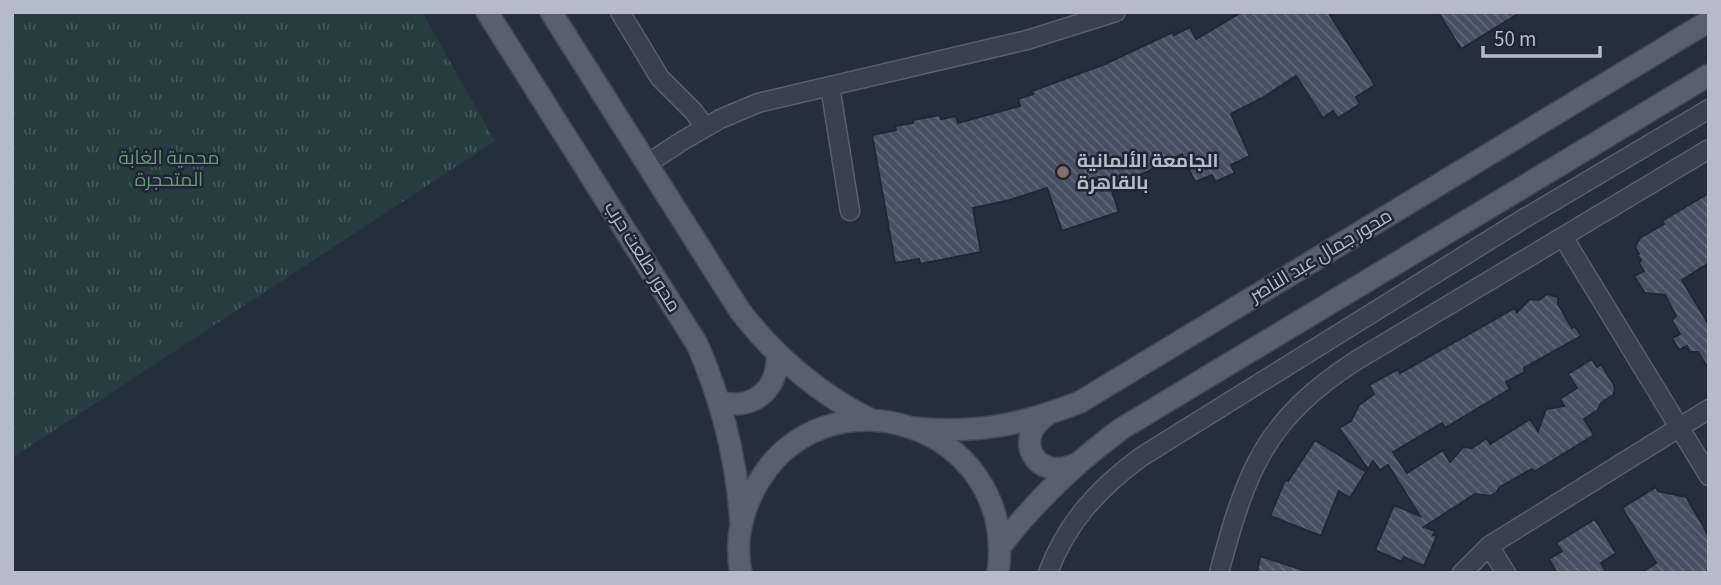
<svg xmlns="http://www.w3.org/2000/svg" width="1721" height="585" font-family="'Source Sans 3',Cairo,sans-serif">
	<style>
		.park { fill: url(#park-tufts) }
		.building { fill: url(#building-back-hatch); stroke: #1f2835; stroke-width: 2 }
		.lines { fill: none; stroke-linecap: round; stroke-linejoin: round }
		.minor-casing { stroke: #565f6c; stroke-width: 21 }
		.major-casing { stroke: #414a57; stroke-width: 24 }
		.minor { stroke: #38414e; stroke-width: 18 }
		.major { stroke: #56606e; stroke-width: 21 }
		.education-dot { fill: #8d6e63; stroke: #1d2633; stroke-width: 2.5 }
		.labels { text-anchor: middle; dominant-baseline: central; stroke-width: 5; stroke-linejoin: round; paint-order: stroke }
		.park-label { font-size: 19px; fill: #6b9a76; stroke: #1d2633 }
		.poi-label { font-size: 19px; font-weight: bold; fill: #b4bcc9; stroke: #1d2633; text-anchor: start }
		.street-label { font-size: 19px; fill: #b4bcc9; stroke: #1d2633 }
	</style>
	<defs>
		<pattern id="park-tufts" width="24" height="20" patternUnits="userSpaceOnUse" patternTransform="scale(1.75)"><rect width="24" height="20" fill="#263c3f"/><path d="M3 7l-1-3M5 7V3M7 7l1-3M15 17l-1-3M17 17v-4M19 17l1-3" fill="none" stroke="#435659"/></pattern>
		<pattern id="building-back-hatch" width="6" height="6" patternUnits="userSpaceOnUse" patternTransform="scale(1.75)"><rect width="6" height="6" fill="#455162"/><path d="M-1 5l2 2M0 0l6 6M5-1l2 2" fill="none" stroke="#5d6877"/></pattern>
	</defs>
	<rect width="100%" height="100%" fill="#242f3e"/>
	<!-- park -->
	<path class="park" d="M 12,12 L 422,12 L 495,141 L 12,458 Z"/>
	<!-- building -->
	<path class="building" d="M 1242,12 L 1328,12 L 1375,85 L 1356,97 L 1360,104 L 1338,118 L 1333,111 L 1323,118 L 1296,76 L 1264,97 L 1231,114 L 1250,156 L 1231,165 L 1235,173 L 1215,182 L 1212,175 L 1195,182 L 1182,154 L 1147,172 L 1110,185 L 1119,212 L 1062,231 L 1047,188 L 1010,200 L 973,208 L 981,252 L 920,264 L 919,259 L 895,263 L 872,135 L 896,130 L 895,126 L 913,123 L 913,120 L 940,115 L 941,119 L 956,116 L 958,123 L 1020,106 L 1018,99 L 1033,94 L 1032,91 L 1105,64 L 1173,32 L 1174,35 L 1190,27 L 1196,39 Z
		M 1438,12 L 1521,12 L 1461,49 Z
		M 1709,193 L 1709,263 L 1682,280 L 1709,325 L 1709,369 L 1698,352 L 1690,352 L 1687,346 L 1679,350 L 1672,338 L 1680,334 L 1672,321 L 1676,316 L 1665,295 L 1645,293 L 1634,276 L 1644,271 L 1639,263 L 1641,260 L 1637,255 L 1639,254 L 1635,247 L 1640,238 L 1664,224 L 1662,221 Z
		M 1547,294 L 1558,297 L 1558,304 L 1572,328 L 1575,326 L 1581,336 L 1524,368 L 1525,372 L 1506,382 L 1510,389 L 1445,428 L 1442,423 L 1393,452 L 1407,473 L 1443,450 L 1450,462 L 1463,447 L 1472,448 L 1487,438 L 1490,444 L 1530,419 L 1538,431 L 1546,409 L 1564,406 L 1560,399 L 1577,388 L 1568,374 L 1592,359 L 1597,367 L 1601,364 L 1614,385 L 1615,390 L 1613,395 L 1601,403 L 1598,410 L 1584,419 L 1594,435 L 1534,472 L 1532,469 L 1500,487 L 1496,493 L 1490,496 L 1475,494 L 1424,527 L 1435,531 L 1433,535 L 1437,536 L 1424,566 L 1404,557 L 1402,562 L 1375,550 L 1394,505 L 1420,516 L 1388,465 L 1380,470 L 1373,461 L 1368,469 L 1339,428 L 1351,421 L 1359,405 L 1374,394 L 1369,385 L 1398,369 L 1400,373 L 1515,308 L 1517,312 L 1530,299 L 1539,300 Z
		M 1315,440 L 1366,472 L 1350,498 L 1339,491 L 1321,536 L 1270,516 L 1285,480 L 1288,481 Z
		M 1656,487 L 1658,491 L 1686,497 L 1701,522 L 1709,537 L 1709,570 L 1704,573 L 1641,573 L 1656,563 L 1622,508 Z
		M 1595,519 L 1616,553 L 1601,563 L 1607,573 L 1557,573 L 1549,559 L 1562,551 L 1556,543 Z
		M 1260,556 L 1303,570 L 1303,573 L 1257,573 Z"/>
	<g class="lines">
		<defs>
			<path id="minor" d="M 620,12 L 660,78 L 694,112 L 705,127
				M 830,86 L 850,211
				M 682,141 L 720,119 L 758,103 L 1027,40 L 1116,12
				M 647,164 L 679,143
				M 1563,237 L 1709,476
				M 1489,546 L 1506,573
				M 1048,573 C 1066,523 1099,488 1141,457 L 1515,224 L 1709,109
				M 1219,573 C 1246,471 1265,419 1357,360 L 1709,149
				M 1462,573 L 1489,546 L 1709,409"/>
			<path id="major" d="M 487,12 L 697,344 C 723,403 737,460 741,524
				M 551,12 L 740,311 C 776,358 818,393 871,420
				M 720,402 C 753,411 779,389 777,355
				M 1047,415 C 1011,438 1036,483 1076,464
				M 913,428 C 976,434 1022,425 1080,402 L 1709,21
				M 1000,547 C 1035,501 1075,463 1121,429 L 1709,75
				M 741,573 C 735,544 741,515 754,490 C 820,362 1019,422 998,573"/>
		</defs>
		<!-- minor casing -->
		<use href="#minor" class="minor-casing"/>
		<!-- major casing -->
		<use href="#major" class="major-casing"/>
		<!-- minor -->
		<use href="#minor" class="minor"/>
		<!-- major -->
		<use href="#major" class="major"/>
	</g>
	<!-- markers -->
	<circle class="education-dot" cx="1063" cy="172" r="7"/>
	<g class="labels">
		<!-- park labels -->
		<g class="park-label">
			<text x="169" y="158">محمية الغابة<tspan x="169" dy="22">المتحجرة</tspan></text>
		</g>
		<!-- poi labels -->
		<g class="poi-label">
			<text x="1077" y="161">الجامعة الألمانية<tspan x="1077" dy="22">بالقاهرة</tspan></text>
		</g>
		<!-- street labels -->
		<g class="street-label">
			<text transform="translate(1321 256) rotate(-31)">محور جمال عبد الناصر</text>
			<text transform="translate(642 257) rotate(58)">محور طلعت حرب</text>
		</g>
	</g>
	<!-- border -->
	<rect width="1721" height="585" fill="none" stroke="#b4bcc9" stroke-width="28"/>
	<!-- scale -->
	<path d="M1483 46v10h117v-10" fill="none" stroke="#b4bcc9" stroke-width="3.5"/>
	<text x="1494" y="46" font-size="21" fill="#b4bcc9" stroke="#1d2633" stroke-width="5" paint-order="stroke">50 m</text>
</svg>
